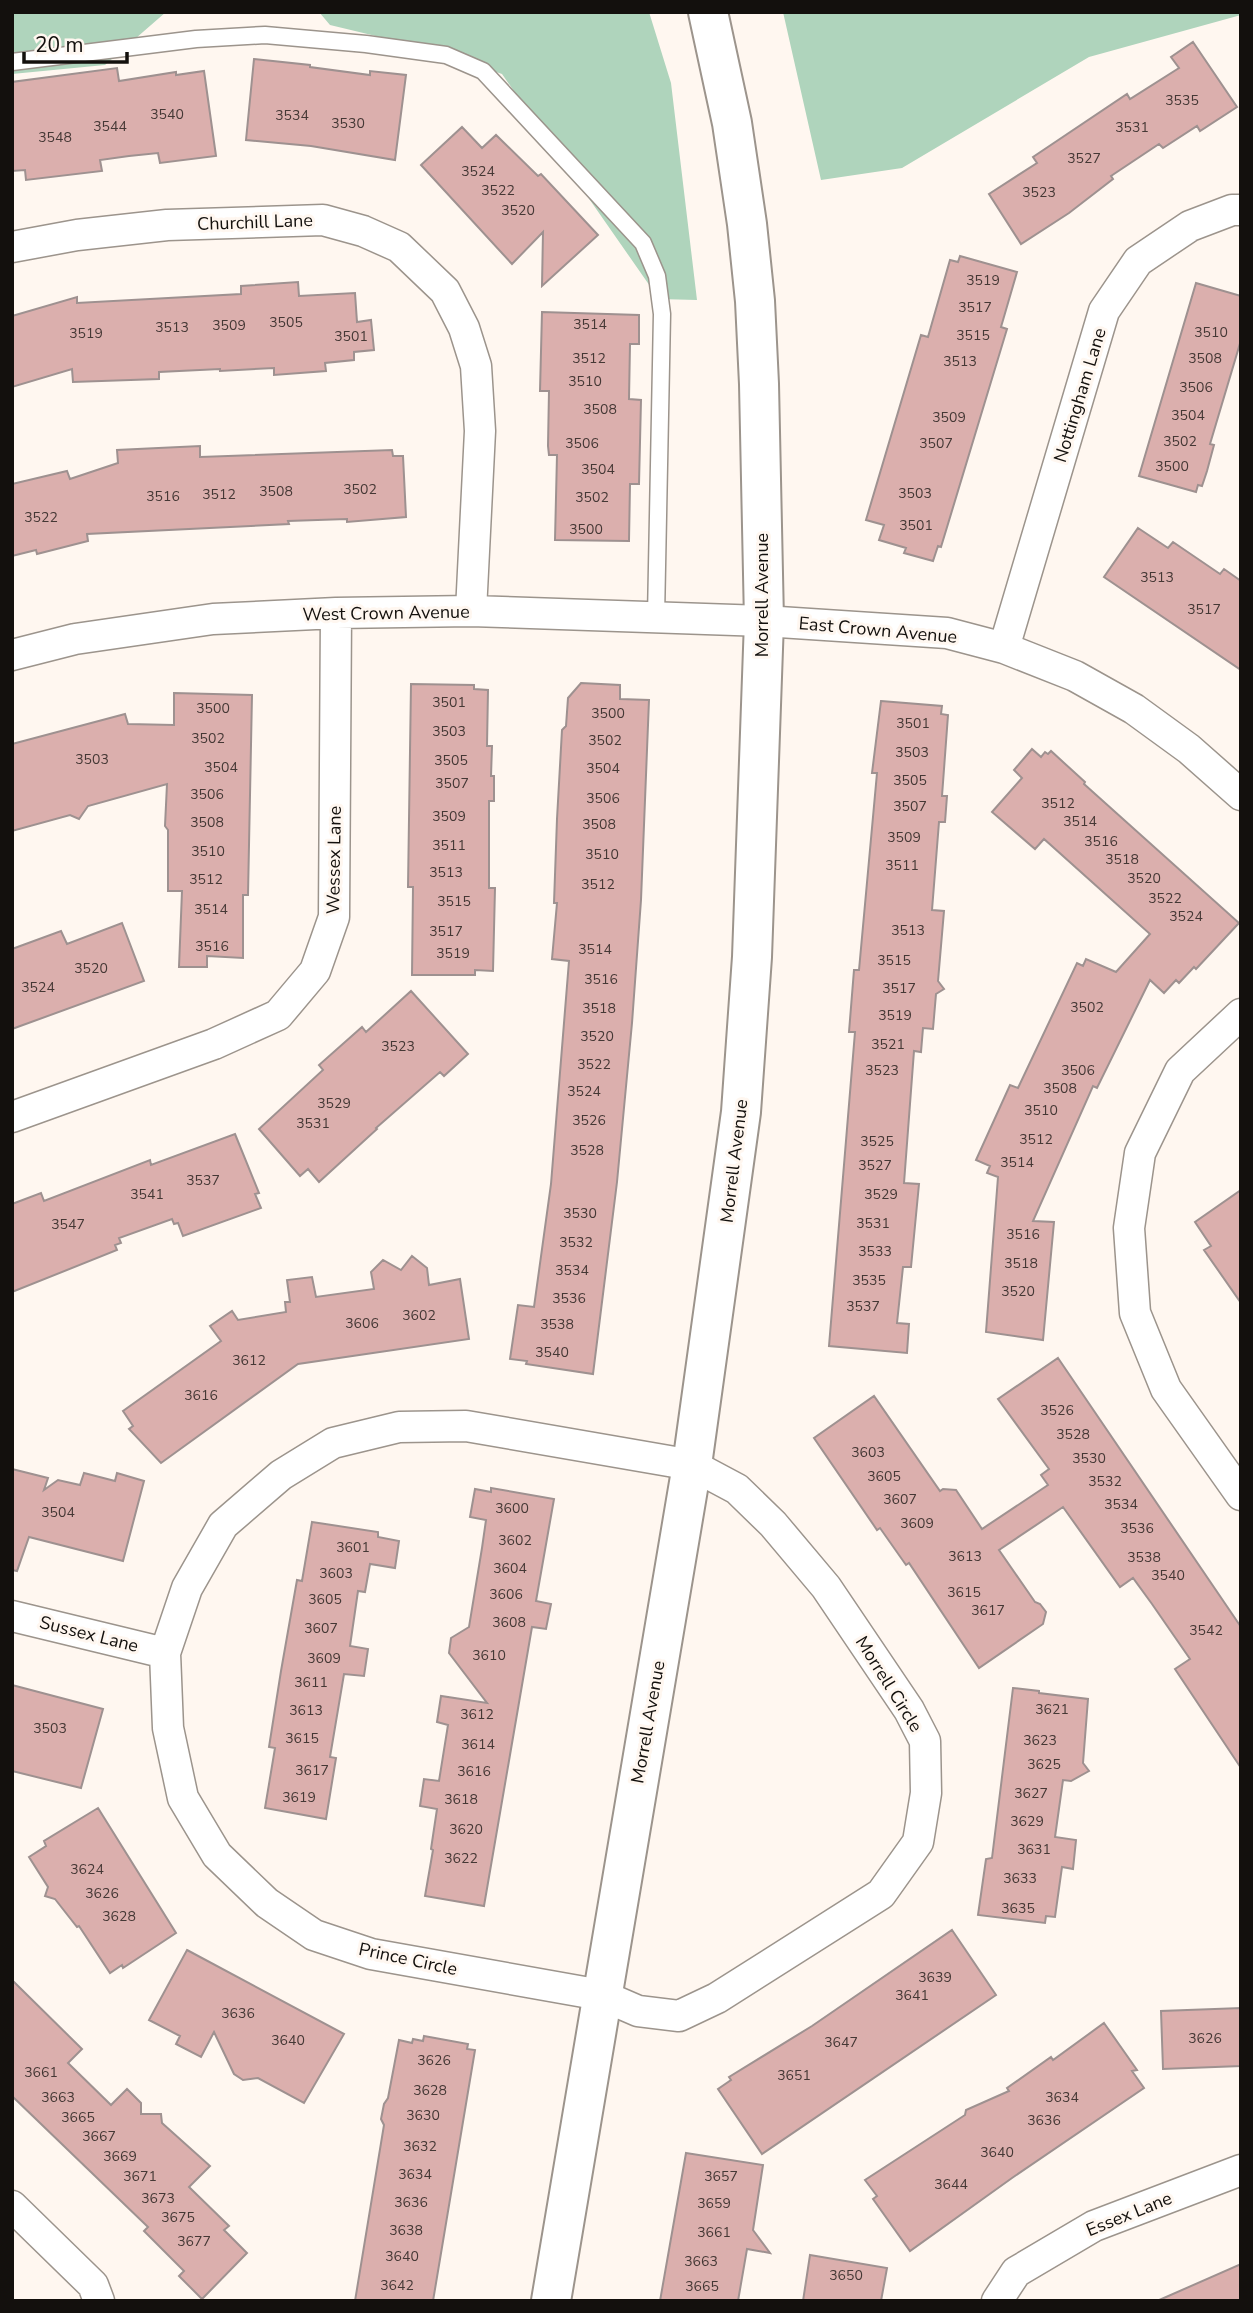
<svg xmlns="http://www.w3.org/2000/svg" width="1253" height="2313" font-family="'Nunito Sans',sans-serif">
	<style>
		.forest { fill: #afd4bc }
		.building { fill: #dbafad; stroke: #9e9190; stroke-width: 2 }
		.lines { fill: none; stroke-linecap: round; stroke-linejoin: round }
		.lane-casing { stroke: #9c948c; stroke-width: 19 }
		.street-casing { stroke: #9c948c; stroke-width: 33 }
		.secondary-casing { stroke: #9c948c; stroke-width: 42 }
		.lane { stroke: #fff; stroke-width: 16 }
		.street { stroke: #fff; stroke-width: 30 }
		.secondary { stroke: #fff; stroke-width: 38 }
		.labels { text-anchor: middle; dominant-baseline: central; stroke-width: 6; stroke-linejoin: round; paint-order: stroke }
		.number-label { font-size: 14px; fill: #453835 }
		.street-label { font-size: 18px; fill: #13100d; stroke: #fff7f0 }
	</style>
	<rect width="100%" height="100%" fill="#fff7f0"/>
	<!-- forest -->
	<path class="forest" d="M 12,12 L 166,12 L 105,65 L 12,74 Z
		M 319,12 L 649,12 L 671,83 L 697,300 L 659,299 L 502,74 L 430,49 L 330,25 Z
		M 783,12 L 1241,12 L 1241,15 L 1089,57 L 902,168 L 821,180 Z"/>
	<!-- building -->
	<path class="building" d="M 1193,42 L 1237,107 L 1200,131 L 1197,126 L 1163,148 L 1159,144 L 1111,176 L 1113,179 L 1069,213 L 1021,244 L 989,194 L 1037,163 L 1033,157 L 1127,94 L 1130,99 L 1179,68 L 1171,57 Z
		M 254,59 L 310,65 L 310,67 L 370,75 L 370,71 L 406,75 L 395,160 L 311,146 L 246,140 Z
		M 117,68 L 119,81 L 176,72 L 176,75 L 204,71 L 216,156 L 160,163 L 158,153 L 129,156 L 100,160 L 102,171 L 26,180 L 25,170 L 12,171 L 12,82 Z
		M 462,127 L 482,148 L 496,135 L 538,176 L 541,174 L 598,235 L 542,286 L 543,232 L 512,264 L 421,165 Z
		M 960,256 L 1017,272 L 1001,327 L 1007,329 L 941,547 L 938,546 L 933,561 L 904,553 L 906,548 L 879,540 L 884,525 L 866,520 L 921,335 L 928,337 L 950,260 L 958,262 Z
		M 298,282 L 299,296 L 355,293 L 357,322 L 371,320 L 374,350 L 354,352 L 354,360 L 325,363 L 326,371 L 274,375 L 274,368 L 220,371 L 220,369 L 159,372 L 159,379 L 73,382 L 72,369 L 12,387 L 12,316 L 77,297 L 77,303 L 241,294 L 241,286 Z
		M 1196,283 L 1241,296 L 1241,340 L 1210,444 L 1214,445 L 1207,471 L 1202,486 L 1198,485 L 1196,492 L 1139,476 Z
		M 542,312 L 639,315 L 639,344 L 630,344 L 629,399 L 641,400 L 639,484 L 630,484 L 629,541 L 555,540 L 557,455 L 549,455 L 548,446 L 549,391 L 540,391 Z
		M 200,446 L 200,457 L 392,450 L 393,456 L 403,456 L 406,517 L 347,522 L 347,519 L 288,521 L 289,524 L 87,534 L 88,541 L 37,554 L 36,550 L 12,556 L 12,484 L 67,471 L 70,479 L 118,463 L 117,450 Z
		M 1138,528 L 1168,548 L 1173,542 L 1220,574 L 1224,569 L 1241,581 L 1241,670 L 1104,577 Z
		M 581,683 L 620,685 L 620,699 L 649,700 L 641,900 L 632,1023 L 617,1182 L 593,1374 L 526,1364 L 527,1361 L 510,1359 L 518,1305 L 534,1307 L 551,1184 L 569,961 L 552,959 L 557,903 L 554,903 L 557,819 L 562,730 L 566,726 L 568,698 Z
		M 411,684 L 474,685 L 474,689 L 488,690 L 487,746 L 492,746 L 491,776 L 494,776 L 494,801 L 489,801 L 489,888 L 495,888 L 493,971 L 475,970 L 475,975 L 412,975 L 413,887 L 408,887 Z
		M 174,693 L 252,695 L 248,895 L 243,895 L 243,958 L 207,956 L 207,967 L 179,967 L 182,891 L 168,891 L 168,830 L 165,826 L 167,784 L 88,806 L 79,819 L 70,815 L 12,831 L 12,744 L 125,714 L 128,724 L 174,725 Z
		M 881,701 L 942,706 L 941,714 L 948,715 L 942,796 L 947,796 L 945,822 L 939,822 L 932,910 L 944,911 L 938,981 L 944,989 L 936,994 L 933,1029 L 923,1028 L 921,1052 L 914,1051 L 904,1183 L 919,1184 L 911,1267 L 903,1267 L 897,1323 L 909,1324 L 907,1353 L 829,1346 L 855,1032 L 849,1032 L 854,970 L 859,970 L 877,773 L 872,773 Z
		M 1032,749 L 1041,757 L 1045,752 L 1048,754 L 1051,751 L 1085,782 L 1084,784 L 1239,923 L 1196,969 L 1194,967 L 1179,983 L 1176,980 L 1164,993 L 1150,980 L 1097,1088 L 1093,1086 L 1033,1221 L 1054,1222 L 1043,1340 L 986,1332 L 998,1177 L 987,1173 L 990,1166 L 976,1160 L 1010,1085 L 1018,1088 L 1077,963 L 1083,966 L 1086,959 L 1116,972 L 1150,934 L 1044,839 L 1035,849 L 992,812 L 1022,778 L 1014,770 Z
		M 122,923 L 144,981 L 12,1029 L 12,949 L 61,931 L 67,944 Z
		M 411,991 L 468,1054 L 444,1076 L 440,1072 L 376,1128 L 377,1129 L 319,1182 L 308,1169 L 300,1176 L 259,1129 L 323,1070 L 319,1065 L 362,1027 L 366,1032 Z
		M 235,1134 L 259,1193 L 255,1194 L 261,1208 L 183,1236 L 178,1223 L 174,1224 L 172,1219 L 119,1238 L 121,1243 L 115,1245 L 117,1250 L 12,1292 L 12,1204 L 41,1193 L 44,1201 L 150,1160 L 151,1165 Z
		M 1241,1190 L 1241,1303 L 1204,1250 L 1211,1246 L 1195,1222 Z
		M 412,1256 L 427,1268 L 429,1285 L 460,1279 L 469,1339 L 298,1364 L 161,1463 L 129,1429 L 133,1426 L 123,1411 L 221,1341 L 210,1326 L 232,1311 L 238,1320 L 286,1312 L 285,1302 L 290,1302 L 287,1280 L 312,1277 L 316,1297 L 374,1289 L 371,1272 L 383,1260 L 401,1270 Z
		M 1058,1358 L 1241,1627 L 1241,1768 L 1175,1669 L 1190,1659 L 1152,1604 L 1133,1578 L 1120,1587 L 1063,1507 L 999,1550 L 1035,1602 L 1040,1604 L 1046,1612 L 1043,1624 L 979,1668 L 909,1563 L 906,1565 L 880,1528 L 877,1530 L 814,1438 L 874,1396 L 940,1491 L 943,1489 L 956,1490 L 982,1529 L 1048,1485 L 1041,1475 L 1049,1469 L 998,1399 Z
		M 12,1469 L 48,1478 L 44,1490 L 58,1480 L 80,1485 L 84,1473 L 115,1481 L 117,1473 L 144,1481 L 123,1561 L 29,1537 L 17,1571 L 12,1570 Z
		M 491,1488 L 554,1499 L 536,1601 L 551,1604 L 546,1629 L 532,1627 L 484,1906 L 425,1896 L 433,1850 L 431,1849 L 437,1809 L 420,1806 L 424,1779 L 439,1781 L 448,1725 L 437,1722 L 441,1696 L 487,1703 L 449,1653 L 451,1638 L 469,1627 L 482,1548 L 486,1520 L 470,1517 L 475,1489 L 491,1492 Z
		M 312,1522 L 378,1532 L 378,1537 L 399,1541 L 395,1568 L 370,1564 L 365,1592 L 358,1591 L 350,1646 L 368,1649 L 364,1676 L 344,1674 L 330,1757 L 336,1758 L 326,1819 L 265,1808 L 275,1748 L 269,1747 L 281,1671 L 297,1580 L 302,1581 Z
		M 12,1685 L 103,1709 L 81,1788 L 12,1771 Z
		M 1013,1688 L 1039,1691 L 1039,1693 L 1088,1699 L 1083,1763 L 1089,1771 L 1071,1781 L 1063,1780 L 1055,1837 L 1076,1840 L 1073,1869 L 1062,1867 L 1055,1917 L 1046,1916 L 1045,1923 L 978,1915 L 986,1859 L 992,1858 Z
		M 98,1808 L 176,1933 L 123,1968 L 122,1965 L 110,1973 L 79,1926 L 77,1927 L 55,1899 L 45,1896 L 48,1887 L 29,1857 L 46,1846 L 44,1841 Z
		M 952,1930 L 996,1995 L 762,2154 L 718,2089 L 731,2080 L 729,2077 L 812,2026 Z
		M 187,1950 L 344,2034 L 304,2103 L 258,2078 L 243,2080 L 234,2074 L 214,2032 L 201,2057 L 176,2044 L 180,2036 L 149,2020 Z
		M 12,1980 L 82,2049 L 68,2063 L 111,2105 L 127,2089 L 141,2103 L 141,2114 L 161,2114 L 162,2123 L 210,2166 L 189,2187 L 229,2226 L 224,2230 L 247,2253 L 202,2299 L 179,2276 L 184,2271 L 144,2231 L 148,2227 L 12,2096 Z
		M 1241,2008 L 1241,2066 L 1163,2069 L 1161,2011 Z
		M 1104,2023 L 1137,2070 L 1132,2071 L 1144,2088 L 1012,2178 L 910,2251 L 873,2199 L 877,2196 L 865,2180 L 965,2115 L 966,2110 L 1009,2091 L 1007,2088 L 1051,2057 L 1053,2060 Z
		M 424,2036 L 468,2044 L 467,2049 L 475,2050 L 433,2301 L 355,2301 L 384,2125 L 381,2119 L 384,2104 L 388,2098 L 399,2040 L 412,2043 L 413,2039 L 423,2041 Z
		M 686,2153 L 763,2165 L 753,2230 L 770,2253 L 747,2249 L 738,2301 L 660,2301 Z
		M 810,2255 L 887,2268 L 881,2301 L 803,2301 Z
		M 1241,2264 L 1241,2301 L 1157,2301 Z"/>
	<g class="lines">
		<defs>
			<path id="lane" d="M 12,62 L 196,39 L 265,35 L 366,44 L 446,55 L 483,71 L 643,243 L 657,276 L 662,314 L 656,617"/>
			<path id="street" d="M 12,247 L 77,235 L 167,225 L 323,220 L 363,231 L 399,247 L 445,291 L 464,328 L 476,366 L 480,431 L 471,611
				M 1004,648 L 1104,311 L 1138,261 L 1190,226 L 1232,210 L 1241,210
				M 12,655 L 75,639 L 213,619 L 336,613 L 471,611 L 764,621 L 947,633 L 1004,648 L 1075,676 L 1134,709 L 1189,749 L 1241,795
				M 1241,1014 L 1180,1071 L 1140,1153 L 1129,1228 L 1135,1313 L 1166,1389 L 1241,1495
				M 12,1117 L 214,1044 L 278,1015 L 315,971 L 334,917 L 336,613
				M 466,1426 L 692,1465 L 737,1489 L 773,1524 L 826,1587 L 909,1710 L 925,1741 L 926,1793 L 918,1842 L 881,1894 L 717,1998 L 679,2016 L 638,2011 L 601,1995 L 371,1954 L 314,1935 L 267,1903 L 217,1855 L 183,1798 L 168,1728 L 165,1653 L 187,1588 L 223,1525 L 281,1475 L 333,1443 L 399,1427 Z
				M 12,1616 L 165,1653
				M 12,2206 L 93,2285 L 99,2301
				M 997,2301 L 1016,2272 L 1094,2226 L 1241,2170"/>
			<path id="secondary" d="M 551,2301 L 692,1465 L 741,1112 L 752,957 L 764,621 L 759,384 L 755,301 L 747,224 L 732,123 L 708,12"/>
		</defs>
		<!-- lane casing -->
		<use href="#lane" class="lane-casing"/>
		<!-- street casing -->
		<use href="#street" class="street-casing"/>
		<!-- secondary casing -->
		<use href="#secondary" class="secondary-casing"/>
		<!-- lane -->
		<use href="#lane" class="lane"/>
		<!-- street -->
		<use href="#street" class="street"/>
		<!-- secondary -->
		<use href="#secondary" class="secondary"/>
	</g>
	<g class="labels">
		<!-- number labels -->
		<g class="number-label">
			<text x="1182" y="100">3535</text>
			<text x="167" y="114">3540</text>
			<text x="292" y="115">3534</text>
			<text x="348" y="123">3530</text>
			<text x="110" y="126">3544</text>
			<text x="1132" y="127">3531</text>
			<text x="55" y="137">3548</text>
			<text x="1084" y="158">3527</text>
			<text x="478" y="171">3524</text>
			<text x="498" y="190">3522</text>
			<text x="1039" y="192">3523</text>
			<text x="518" y="210">3520</text>
			<text x="983" y="280">3519</text>
			<text x="975" y="307">3517</text>
			<text x="286" y="322">3505</text>
			<text x="590" y="324">3514</text>
			<text x="229" y="325">3509</text>
			<text x="172" y="327">3513</text>
			<text x="1211" y="332">3510</text>
			<text x="86" y="333">3519</text>
			<text x="973" y="335">3515</text>
			<text x="351" y="336">3501</text>
			<text x="589" y="358">3512</text>
			<text x="1205" y="358">3508</text>
			<text x="960" y="361">3513</text>
			<text x="585" y="381">3510</text>
			<text x="1196" y="387">3506</text>
			<text x="600" y="409">3508</text>
			<text x="1188" y="415">3504</text>
			<text x="949" y="417">3509</text>
			<text x="1180" y="441">3502</text>
			<text x="582" y="443">3506</text>
			<text x="936" y="443">3507</text>
			<text x="1172" y="466">3500</text>
			<text x="598" y="469">3504</text>
			<text x="360" y="489">3502</text>
			<text x="276" y="491">3508</text>
			<text x="915" y="493">3503</text>
			<text x="219" y="494">3512</text>
			<text x="163" y="496">3516</text>
			<text x="592" y="497">3502</text>
			<text x="41" y="517">3522</text>
			<text x="916" y="525">3501</text>
			<text x="586" y="529">3500</text>
			<text x="1157" y="577">3513</text>
			<text x="1204" y="609">3517</text>
			<text x="449" y="702">3501</text>
			<text x="213" y="708">3500</text>
			<text x="608" y="713">3500</text>
			<text x="913" y="723">3501</text>
			<text x="449" y="731">3503</text>
			<text x="208" y="738">3502</text>
			<text x="605" y="740">3502</text>
			<text x="912" y="752">3503</text>
			<text x="92" y="759">3503</text>
			<text x="451" y="760">3505</text>
			<text x="221" y="767">3504</text>
			<text x="603" y="768">3504</text>
			<text x="910" y="780">3505</text>
			<text x="452" y="783">3507</text>
			<text x="207" y="794">3506</text>
			<text x="603" y="798">3506</text>
			<text x="1058" y="803">3512</text>
			<text x="910" y="806">3507</text>
			<text x="449" y="816">3509</text>
			<text x="1080" y="821">3514</text>
			<text x="207" y="822">3508</text>
			<text x="599" y="824">3508</text>
			<text x="904" y="837">3509</text>
			<text x="1101" y="841">3516</text>
			<text x="449" y="845">3511</text>
			<text x="208" y="851">3510</text>
			<text x="602" y="854">3510</text>
			<text x="1122" y="859">3518</text>
			<text x="902" y="865">3511</text>
			<text x="446" y="872">3513</text>
			<text x="1144" y="878">3520</text>
			<text x="206" y="879">3512</text>
			<text x="598" y="884">3512</text>
			<text x="1165" y="898">3522</text>
			<text x="454" y="901">3515</text>
			<text x="211" y="909">3514</text>
			<text x="1186" y="916">3524</text>
			<text x="908" y="930">3513</text>
			<text x="446" y="931">3517</text>
			<text x="212" y="946">3516</text>
			<text x="595" y="949">3514</text>
			<text x="453" y="953">3519</text>
			<text x="894" y="960">3515</text>
			<text x="91" y="968">3520</text>
			<text x="601" y="979">3516</text>
			<text x="38" y="987">3524</text>
			<text x="899" y="988">3517</text>
			<text x="1087" y="1007">3502</text>
			<text x="599" y="1008">3518</text>
			<text x="895" y="1015">3519</text>
			<text x="597" y="1036">3520</text>
			<text x="888" y="1044">3521</text>
			<text x="398" y="1046">3523</text>
			<text x="594" y="1064">3522</text>
			<text x="882" y="1070">3523</text>
			<text x="1078" y="1070">3506</text>
			<text x="1060" y="1088">3508</text>
			<text x="584" y="1091">3524</text>
			<text x="334" y="1103">3529</text>
			<text x="1041" y="1110">3510</text>
			<text x="589" y="1120">3526</text>
			<text x="313" y="1123">3531</text>
			<text x="1036" y="1139">3512</text>
			<text x="877" y="1141">3525</text>
			<text x="587" y="1150">3528</text>
			<text x="1017" y="1162">3514</text>
			<text x="875" y="1165">3527</text>
			<text x="203" y="1180">3537</text>
			<text x="147" y="1194">3541</text>
			<text x="881" y="1194">3529</text>
			<text x="580" y="1213">3530</text>
			<text x="873" y="1223">3531</text>
			<text x="68" y="1224">3547</text>
			<text x="1023" y="1234">3516</text>
			<text x="576" y="1242">3532</text>
			<text x="875" y="1251">3533</text>
			<text x="1021" y="1263">3518</text>
			<text x="572" y="1270">3534</text>
			<text x="869" y="1280">3535</text>
			<text x="1018" y="1291">3520</text>
			<text x="569" y="1298">3536</text>
			<text x="863" y="1306">3537</text>
			<text x="419" y="1315">3602</text>
			<text x="362" y="1323">3606</text>
			<text x="557" y="1324">3538</text>
			<text x="552" y="1352">3540</text>
			<text x="249" y="1360">3612</text>
			<text x="201" y="1395">3616</text>
			<text x="1057" y="1410">3526</text>
			<text x="1073" y="1434">3528</text>
			<text x="868" y="1452">3603</text>
			<text x="1089" y="1458">3530</text>
			<text x="884" y="1476">3605</text>
			<text x="1105" y="1481">3532</text>
			<text x="900" y="1499">3607</text>
			<text x="1121" y="1504">3534</text>
			<text x="512" y="1508">3600</text>
			<text x="58" y="1512">3504</text>
			<text x="917" y="1523">3609</text>
			<text x="1137" y="1528">3536</text>
			<text x="515" y="1540">3602</text>
			<text x="353" y="1547">3601</text>
			<text x="965" y="1556">3613</text>
			<text x="1144" y="1557">3538</text>
			<text x="510" y="1568">3604</text>
			<text x="336" y="1573">3603</text>
			<text x="1168" y="1575">3540</text>
			<text x="964" y="1592">3615</text>
			<text x="506" y="1594">3606</text>
			<text x="325" y="1599">3605</text>
			<text x="988" y="1610">3617</text>
			<text x="509" y="1622">3608</text>
			<text x="321" y="1628">3607</text>
			<text x="1206" y="1630">3542</text>
			<text x="489" y="1655">3610</text>
			<text x="324" y="1658">3609</text>
			<text x="311" y="1682">3611</text>
			<text x="1052" y="1709">3621</text>
			<text x="306" y="1710">3613</text>
			<text x="477" y="1714">3612</text>
			<text x="50" y="1728">3503</text>
			<text x="302" y="1738">3615</text>
			<text x="1040" y="1740">3623</text>
			<text x="478" y="1744">3614</text>
			<text x="1044" y="1764">3625</text>
			<text x="312" y="1770">3617</text>
			<text x="474" y="1771">3616</text>
			<text x="1031" y="1793">3627</text>
			<text x="299" y="1797">3619</text>
			<text x="461" y="1799">3618</text>
			<text x="1027" y="1821">3629</text>
			<text x="466" y="1829">3620</text>
			<text x="1034" y="1849">3631</text>
			<text x="461" y="1858">3622</text>
			<text x="87" y="1869">3624</text>
			<text x="1020" y="1878">3633</text>
			<text x="102" y="1893">3626</text>
			<text x="1018" y="1908">3635</text>
			<text x="119" y="1916">3628</text>
			<text x="935" y="1977">3639</text>
			<text x="912" y="1995">3641</text>
			<text x="238" y="2013">3636</text>
			<text x="1205" y="2038">3626</text>
			<text x="288" y="2040">3640</text>
			<text x="841" y="2042">3647</text>
			<text x="434" y="2060">3626</text>
			<text x="41" y="2072">3661</text>
			<text x="794" y="2075">3651</text>
			<text x="430" y="2090">3628</text>
			<text x="58" y="2097">3663</text>
			<text x="1062" y="2097">3634</text>
			<text x="423" y="2115">3630</text>
			<text x="78" y="2117">3665</text>
			<text x="1044" y="2120">3636</text>
			<text x="99" y="2136">3667</text>
			<text x="420" y="2146">3632</text>
			<text x="997" y="2152">3640</text>
			<text x="120" y="2156">3669</text>
			<text x="415" y="2174">3634</text>
			<text x="140" y="2176">3671</text>
			<text x="721" y="2176">3657</text>
			<text x="951" y="2184">3644</text>
			<text x="158" y="2198">3673</text>
			<text x="411" y="2202">3636</text>
			<text x="714" y="2203">3659</text>
			<text x="178" y="2217">3675</text>
			<text x="406" y="2230">3638</text>
			<text x="714" y="2232">3661</text>
			<text x="194" y="2241">3677</text>
			<text x="402" y="2256">3640</text>
			<text x="701" y="2261">3663</text>
			<text x="846" y="2275">3650</text>
			<text x="397" y="2285">3642</text>
			<text x="702" y="2286">3665</text>
		</g>
		<!-- street labels -->
		<g class="street-label">
			<text transform="translate(255 222) rotate(-2)">Churchill Lane</text>
			<text transform="translate(1080 395) rotate(-73)">Nottingham Lane</text>
			<text transform="translate(762 595) rotate(-90)">Morrell Avenue</text>
			<text transform="translate(386 613) rotate(-1)">West Crown Avenue</text>
			<text transform="translate(878 630) rotate(5)">East Crown Avenue</text>
			<text transform="translate(334 860) rotate(-89)">Wessex Lane</text>
			<text transform="translate(734 1161) rotate(-83)">Morrell Avenue</text>
			<text transform="translate(89 1634) rotate(14)">Sussex Lane</text>
			<text transform="translate(889 1684) rotate(58)">Morrell Circle</text>
			<text transform="translate(648 1722) rotate(-80)">Morrell Avenue</text>
			<text transform="translate(408 1959) rotate(12)">Prince Circle</text>
			<text transform="translate(1129 2214) rotate(-22)">Essex Lane</text>
		</g>
	</g>
	<!-- border -->
	<rect width="1253" height="2313" fill="none" stroke="#13100d" stroke-width="28"/>
	<!-- scale -->
	<path d="M24 52v10h103v-10" fill="none" stroke="#13100d" stroke-width="3.5"/>
	<text x="35" y="52" font-size="21" fill="#13100d" stroke="#fff7f0" stroke-width="5" paint-order="stroke">20 m</text>
</svg>
